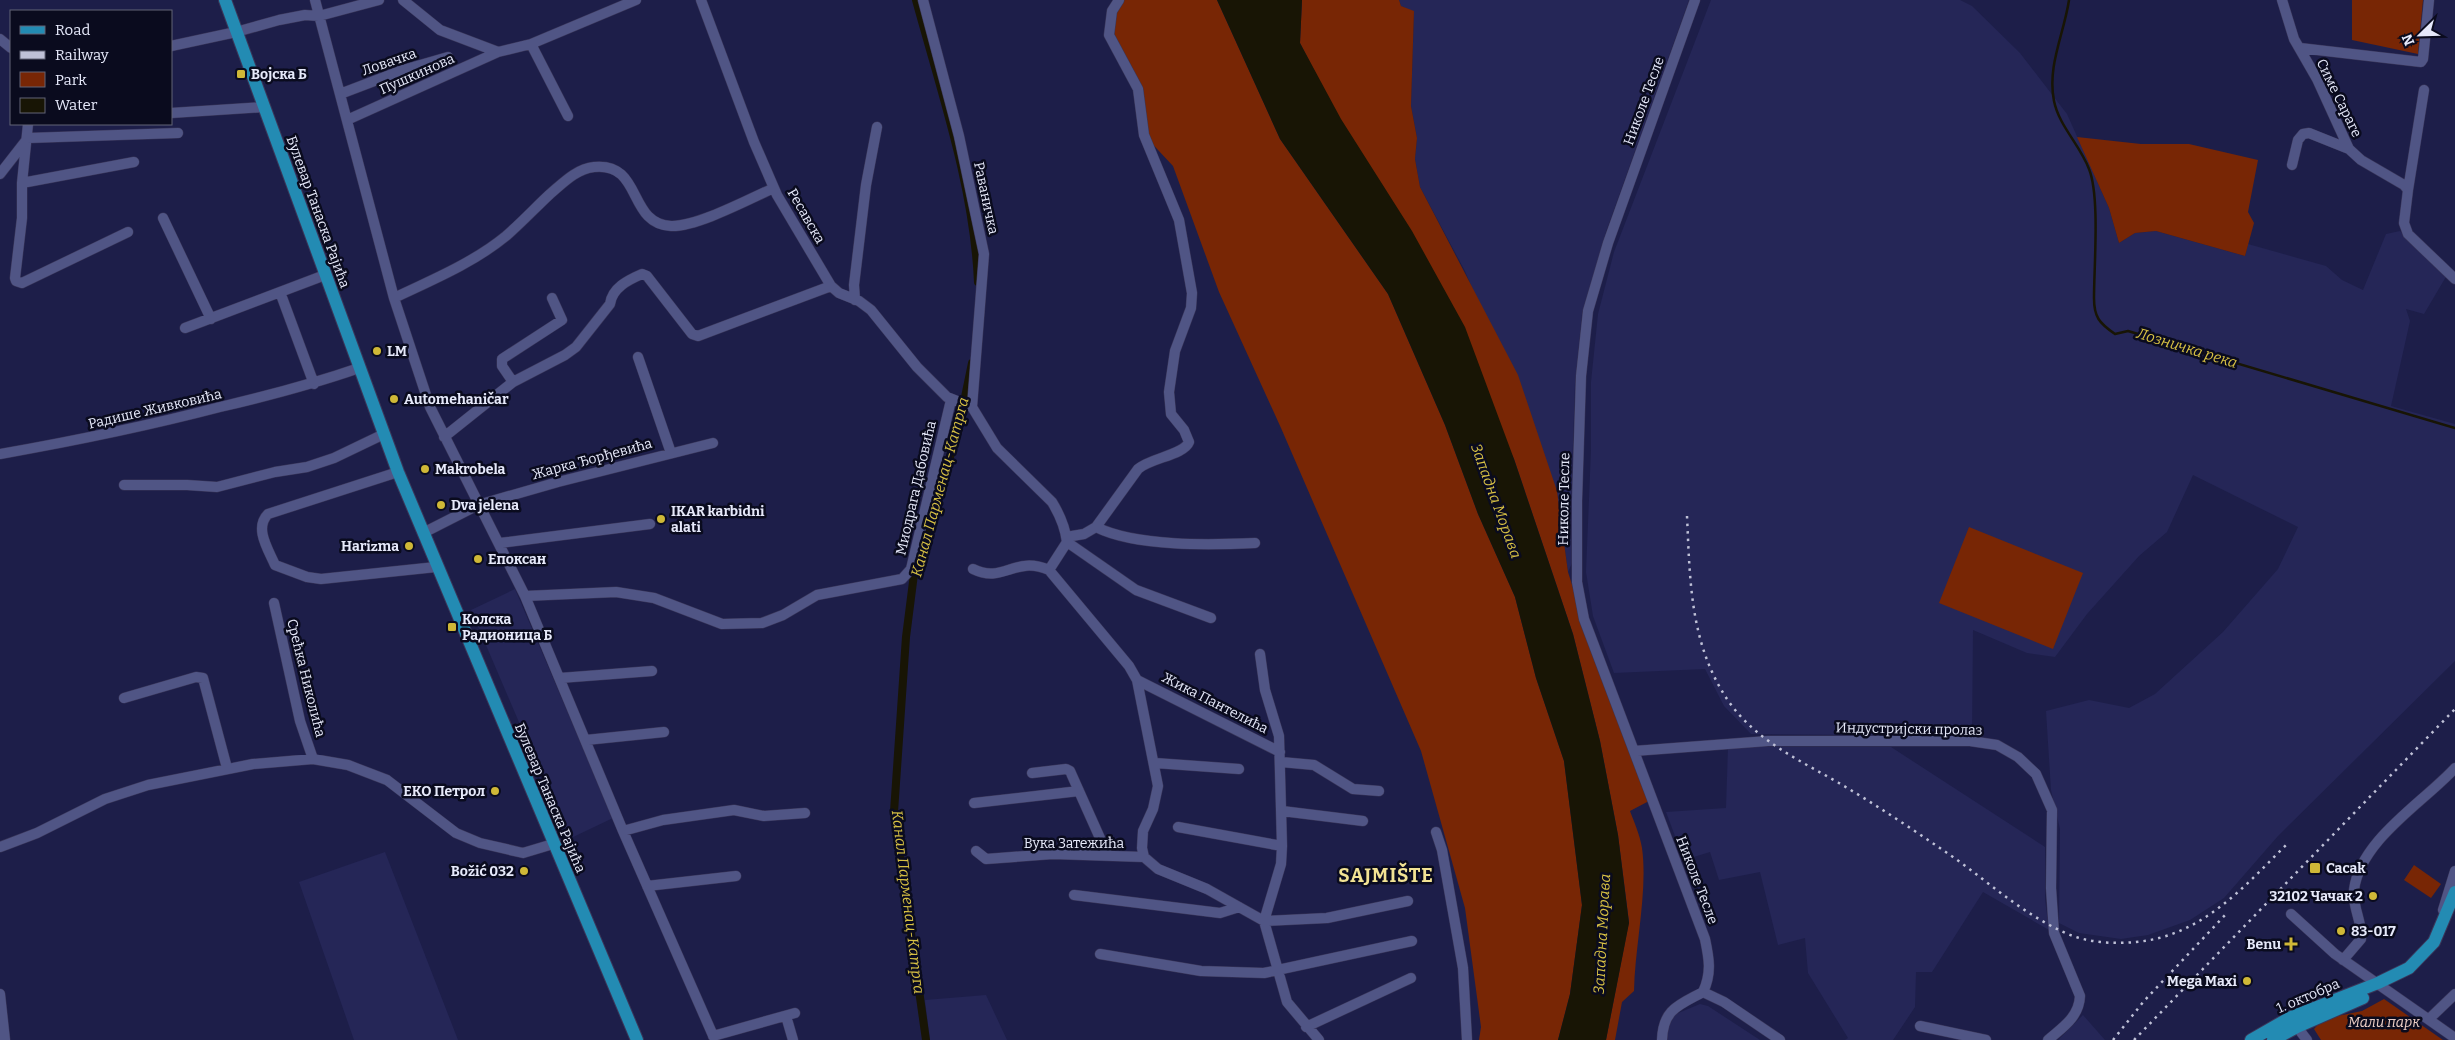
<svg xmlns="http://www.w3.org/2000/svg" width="2455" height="1040" font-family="Bitter,serif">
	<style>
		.built { fill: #252657 }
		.green { fill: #782605 }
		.water { fill: #181505 }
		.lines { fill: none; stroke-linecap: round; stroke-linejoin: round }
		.stream { stroke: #181505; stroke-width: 2.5 }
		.canal { stroke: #181505; stroke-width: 8 }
		.minor-casing { stroke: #3a375a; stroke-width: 11 }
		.major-casing { stroke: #3a375a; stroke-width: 14 }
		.minor { stroke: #505585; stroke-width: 10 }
		.major { stroke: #238bb3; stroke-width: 12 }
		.rail { stroke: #bfc1d7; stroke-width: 2.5; stroke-dasharray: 2.5 5; stroke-linecap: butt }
		.poi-dot { fill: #cfb837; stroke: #0a0b1e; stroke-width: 2 }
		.labels { text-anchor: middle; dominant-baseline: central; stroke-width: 5; stroke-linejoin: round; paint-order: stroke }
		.street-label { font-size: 14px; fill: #e6e9fa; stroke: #0a0b1e }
		.poi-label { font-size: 14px; font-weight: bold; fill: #e6e9fa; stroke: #0a0b1e; text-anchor: start }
		.park-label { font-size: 14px; font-style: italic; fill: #edcfc6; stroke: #0a0b1e }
		.water-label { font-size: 15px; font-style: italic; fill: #d8c144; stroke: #0a0b1e }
		.district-label { font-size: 19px; font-weight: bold; letter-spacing: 1px; fill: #f2e394; stroke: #0a0b1e }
	</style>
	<rect width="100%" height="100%" fill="#1d1e49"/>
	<!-- built -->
	<path class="built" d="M 1399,0 L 1689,0 L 1606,232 L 1582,314 L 1575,383 L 1571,504 L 1574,559 L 1568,572 L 1557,491 L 1465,271 L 1420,187 L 1415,159 L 1417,138 L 1411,106 L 1414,12 L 1401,6 Z
		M 1711,0 L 1960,0 L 1972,6 L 2020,53 L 2067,114 L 2109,208 L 2119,243 L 2135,233 L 2156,231 L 2245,256 L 2248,244 L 2326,266 L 2342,280 L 2363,290 L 2386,234 L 2400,231 L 2447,275 L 2424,314 L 2406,309 L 2410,321 L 2391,406 L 2455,424 L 2455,661 L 2278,836 L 2224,898 L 2190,920 L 2148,935 L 2121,939 L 2079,933 L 2059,923 L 2060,829 L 2051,790 L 2046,711 L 2089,700 L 2129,708 L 2155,694 L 2223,632 L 2278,569 L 2298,527 L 2193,475 L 2167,532 L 2139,556 L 2087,614 L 2055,657 L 2027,653 L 1973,630 L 1972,736 L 1751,734 L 1724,706 L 1705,669 L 1614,673 L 1593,616 L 1586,572 L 1591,450 L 1591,382 L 1598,314 L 1614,252 Z
		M 515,589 L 613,818 L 569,839 L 471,610 Z
		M 1728,747 L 1891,747 L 2045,847 L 2045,899 L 2049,930 L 1983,892 L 1932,972 L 1916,972 L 1915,1007 L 1893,1040 L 1845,1040 L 1848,1038 L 1808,973 L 1805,938 L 1778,945 L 1760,872 L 1719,880 L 1710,852 L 1684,860 L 1666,812 L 1726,808 Z
		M 385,852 L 458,1040 L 354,1040 L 299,882 Z
		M 986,995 L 1007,1040 L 930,1040 L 925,1000 Z
		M 1700,1004 L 1708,1006 L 1760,1040 L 1666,1040 L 1670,1022 L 1676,1014 Z
		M 2083,1015 L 2105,1040 L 2058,1040 Z"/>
	<!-- green -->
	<path class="green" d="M 1119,0 L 1217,0 L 1280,139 L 1388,294 L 1445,425 L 1478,514 L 1515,597 L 1536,678 L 1564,761 L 1582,905 L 1570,994 L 1558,1040 L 1479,1040 L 1481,1027 L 1465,908 L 1421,751 L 1281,428 L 1219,292 L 1173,166 L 1144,135 L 1138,89 L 1109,35 Z
		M 1302,0 L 1399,0 L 1401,6 L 1414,11 L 1411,106 L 1417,138 L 1415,159 L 1420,187 L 1518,375 L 1557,491 L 1568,572 L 1595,658 L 1649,801 L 1630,811 C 1634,822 1640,835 1642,848 C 1648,891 1635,945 1634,991 L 1622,1002 L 1615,1040 L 1606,1040 L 1629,922 L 1618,835 L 1600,741 L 1573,634 L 1514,459 L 1300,43 Z
		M 2352,0 L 2423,0 L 2418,54 L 2352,40 Z
		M 2077,137 L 2141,144 L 2189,144 L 2258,160 L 2248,212 L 2254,223 L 2245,256 L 2156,231 L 2135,233 L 2119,243 L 2109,208 Z
		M 1969,527 L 2083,573 L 2053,649 L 1939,603 Z
		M 2414,865 L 2441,884 L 2431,898 L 2404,880 Z
		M 2384,999 L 2443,1040 L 2321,1040 L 2314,1029 L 2323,1019 L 2362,1011 Z"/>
	<!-- water -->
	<path class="water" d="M 1217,0 L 1302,0 L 1300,43 L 1341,119 L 1412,231 L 1465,327 L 1514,459 L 1573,634 L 1600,741 L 1618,835 L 1629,923 L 1606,1040 L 1558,1040 L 1570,994 L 1582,905 L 1564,761 L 1536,678 L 1515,597 L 1478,514 L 1445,425 L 1388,294 L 1280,139 Z"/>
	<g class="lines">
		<!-- stream -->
		<path class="stream" d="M 2069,0 C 2064,34 2047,66 2054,101 C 2059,126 2080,145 2089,169 C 2100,196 2094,266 2094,298 C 2094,317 2099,323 2115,334 L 2128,331 L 2455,428"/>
		<!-- canal -->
		<path class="canal" d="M 916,0 C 941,92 974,187 978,282
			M 926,1040 L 894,812 L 906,637 L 914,574 L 958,431 L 972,363"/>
		<defs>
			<path id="minor" d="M 315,0 L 394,298 L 430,407 L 525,596 L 623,831 L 715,1040
				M 403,0 L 440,30 L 498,52 L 531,44 L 636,0
				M 701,0 L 754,142 L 777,195 L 831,286 L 839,293 L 859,301 L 871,310 L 917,367 L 947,397 L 972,407 L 997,448 L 1052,502 C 1060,515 1065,526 1067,542 L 1049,570 L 1129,666 L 1137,680 L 1158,786 L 1153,809 L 1143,831 L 1142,848 L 1144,857 L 1158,869 L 1207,889 L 1264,921 L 1287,1002 L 1319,1040
				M 923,0 L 959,136 L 984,254 L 972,407
				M 1695,0 L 1608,243 L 1588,311 L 1581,376 L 1577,501 L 1577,582 L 1584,619 L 1705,939 C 1709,958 1712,973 1703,992
				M 2282,0 L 2294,39 L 2317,79 L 2349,149 L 2361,160 L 2404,185 L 2408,190 L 2404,223 L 2408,234 L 2455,279
				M 0,39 L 11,48
				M 531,44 L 568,116
				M 171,46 L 236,32 L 279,20 L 305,15 L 319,16 L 379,0
				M 2300,48 L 2421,62 L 2423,59 L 2429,0
				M 340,94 L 403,70 L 448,57
				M 171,113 L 264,107
				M 347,120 L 498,52
				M 28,124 L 22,183 L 22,218 L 15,278 L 16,281 L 22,283 L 128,232
				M 2292,165 L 2298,140 L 2303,134 L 2309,133 L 2349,149
				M 0,174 L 28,138 L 178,133
				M 22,183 L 134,162
				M 2408,190 L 2424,90
				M 163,218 L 211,319
				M 280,292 L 314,384
				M 394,298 C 432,280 473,263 506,236 C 521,223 535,208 550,194 C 563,183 576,169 594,167 C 643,162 627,224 671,226 C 697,227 749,199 774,188
				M 855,300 L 854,285 L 866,185 L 877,127
				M 185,328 L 325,275
				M 638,357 L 671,453
				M 513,382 L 502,366 L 502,359 L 562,320 L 552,298
				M 444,437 L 513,382 L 565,355 L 576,347 L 610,304 C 612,288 628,280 642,274 L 647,276 L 692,334 L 698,336 L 831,286
				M 0,454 C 74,441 147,426 220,407 C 267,396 313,384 359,368
				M 398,472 L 268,514 C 254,528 268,549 275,565 L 307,577 L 321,579 L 436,567
				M 124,485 L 187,485 L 217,487 L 275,472 L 307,467 L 334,458 L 384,434
				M 1096,527 C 1136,547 1211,545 1255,543
				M 423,533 L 478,505 L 558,482 L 713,443
				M 1066,537 L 1084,534 L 1096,527 L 1138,469 C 1150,458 1184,455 1189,442 L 1184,430 L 1171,414 L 1169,392 L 1175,351 L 1191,308 L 1192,293 L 1179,220 L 1144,135 L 1138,89 L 1109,35 L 1112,11 L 1119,0
				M 1067,542 L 1136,590 L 1211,618
				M 500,543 L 650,524
				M 973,569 C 1004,584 1014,555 1049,570
				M 525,596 L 616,592 L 654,598 L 722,624 L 762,623 L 783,615 L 817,595 L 902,579 L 911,569 L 951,400
				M 274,603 L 300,721 L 313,759
				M 1260,654 L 1265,690 L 1279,736 L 1282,846 L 1281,864 L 1264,921 L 1327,918 L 1408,901
				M 560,678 L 652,671
				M 1137,680 L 1280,752
				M 124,698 L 196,677 L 203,678 L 227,768
				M 586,740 L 664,732
				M 1634,751 L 1768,741 L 1970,741 L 1997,745 L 2018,757 L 2036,774 L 2052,810 L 2051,888 L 2054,933 L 2080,996 C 2079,1017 2063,1027 2048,1040
				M 1281,762 L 1314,765 L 1353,789 L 1379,791
				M 1155,763 L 1239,769
				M 1032,773 L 1066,769 L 1070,771 L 1108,856
				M 974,803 L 1079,791
				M 1282,811 L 1363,821
				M 1178,827 L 1282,846
				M 623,831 L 663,820 L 734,810 L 764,816 L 805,813
				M 1436,832 L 1442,850 L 1463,968 L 1467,1040
				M 0,847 L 37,833 L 105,799 L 148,785 L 253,764 L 313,759 L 348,765 L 387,780 L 456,833 L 480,843 L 523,853 L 553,844
				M 976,851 L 986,859 L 1053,854 L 1144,857
				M 647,886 L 736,876
				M 1074,895 L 1220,913 L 1239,907
				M 2443,910 L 2455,871
				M 2291,914 L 2335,954 L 2455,1038
				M 1100,954 L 1201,971 L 1264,973 L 1412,941
				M 2343,960 L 2361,939 C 2363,923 2352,907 2354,890 C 2360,840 2424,802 2455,768
				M 1703,992 L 1724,1002 L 1780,1040
				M 0,994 L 5,1040
				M 786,1016 L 793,1040
				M 2429,1019 L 2455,994
				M 2294,1023 L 2307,1040
				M 1920,1026 L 1986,1040
				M 1306,1027 L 1411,978
				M 713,1036 L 795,1013
				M 1662,1040 C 1663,1009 1679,1005 1703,992"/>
			<path id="major" d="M 225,0 L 398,472 L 637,1040
				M 2251,1040 L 2291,1017 L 2378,983 L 2409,968 L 2434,942 L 2455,892
				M 2273,1040 L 2297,1027 L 2363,998"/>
		</defs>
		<!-- minor casing -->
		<use href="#minor" class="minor-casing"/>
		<!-- major casing -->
		<use href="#major" class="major-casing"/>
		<!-- minor -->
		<use href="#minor" class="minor"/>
		<!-- major -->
		<use href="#major" class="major"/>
		<!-- rail -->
		<path class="rail" d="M 1687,516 C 1690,581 1690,643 1727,699 C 1756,742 1802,761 1844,786 C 1881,808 1918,833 1953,857 C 1991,884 2024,915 2068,934 C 2089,943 2114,944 2136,942 C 2202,936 2244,887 2288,843
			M 2113,1040 L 2144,1001 L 2227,913
			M 2134,1040 L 2455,709"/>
	</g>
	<!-- markers -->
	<g class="poi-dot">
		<rect x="236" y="69" width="10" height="10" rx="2.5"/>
		<circle cx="377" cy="351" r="5"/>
		<circle cx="394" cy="399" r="5"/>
		<circle cx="425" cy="469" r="5"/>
		<circle cx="441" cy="505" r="5"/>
		<circle cx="661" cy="519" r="5"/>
		<circle cx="409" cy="546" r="5"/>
		<circle cx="478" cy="559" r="5"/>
		<rect x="447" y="622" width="10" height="10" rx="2.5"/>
		<circle cx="495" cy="791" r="5"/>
		<rect x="2309" y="862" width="12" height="12" rx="2.5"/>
		<circle cx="524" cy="871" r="5"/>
		<circle cx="2373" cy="896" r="5"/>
		<circle cx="2341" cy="931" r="5"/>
		<path d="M2288.5 936.5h5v5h5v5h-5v5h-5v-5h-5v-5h5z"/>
		<circle cx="2247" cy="981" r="5"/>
	</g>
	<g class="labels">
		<!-- street labels -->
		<g class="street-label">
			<text transform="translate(389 62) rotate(-19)">Ловачка</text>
			<text transform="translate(417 74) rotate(-24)">Пушкинова</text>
			<text transform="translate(2339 98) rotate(64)">Симе Сараге</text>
			<text transform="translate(1644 101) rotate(-70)">Николе Тесле</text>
			<text transform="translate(986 198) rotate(78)">Раваничка</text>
			<text transform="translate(318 212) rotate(70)">Булевар Танаска Рајића</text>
			<text transform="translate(806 216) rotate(60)">Ресавска</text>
			<text transform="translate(155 409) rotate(-13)">Радише Живковића</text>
			<text transform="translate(592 459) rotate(-15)">Жарка Ђорђевића</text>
			<text transform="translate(916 488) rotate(-77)">Миодрага Дабовића</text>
			<text transform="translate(1564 499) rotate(-89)">Николе Тесле</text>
			<text transform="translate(306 678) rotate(76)">Срећка Николића</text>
			<text transform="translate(1215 703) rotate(27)">Жика Пантелића</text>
			<text transform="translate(1909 729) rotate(1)">Индустријски пролаз</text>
			<text transform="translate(550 798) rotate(67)">Булевар Танаска Рајића</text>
			<text x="1074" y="843">Вука Затежића</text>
			<text transform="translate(1697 880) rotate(69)">Николе Тесле</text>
			<text transform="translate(2308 996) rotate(-23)">1. октобра</text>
		</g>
		<!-- poi labels -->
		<g class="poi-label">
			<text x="251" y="74">Војска Б</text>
			<text x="387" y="351">LM</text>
			<text x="404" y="399">Automehaničar</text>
			<text x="435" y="469">Makrobela</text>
			<text x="451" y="505">Dva jelena</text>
			<text x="671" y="511">IKAR karbidni<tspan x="671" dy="16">alati</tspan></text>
			<text x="399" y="546" text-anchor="end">Harizma</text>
			<text x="488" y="559">Епоксан</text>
			<text x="462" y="619">Колска<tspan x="462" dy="16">Радионица Б</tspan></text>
			<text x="485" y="791" text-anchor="end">ЕКО Петрол</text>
			<text x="2326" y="868">Cacak</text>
			<text x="514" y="871" text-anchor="end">Božić 032</text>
			<text x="2363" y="896" text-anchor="end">32102 Чачак 2</text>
			<text x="2351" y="931">83-017</text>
			<text x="2281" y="944" text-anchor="end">Benu</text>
			<text x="2237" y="981" text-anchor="end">Mega Maxi</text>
		</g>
		<!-- park labels -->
		<g class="park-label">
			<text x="2384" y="1022">Мали парк</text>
		</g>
		<!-- water labels -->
		<g class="water-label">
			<text transform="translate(2187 348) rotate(17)">Лозничка река</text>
			<text transform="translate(940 487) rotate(-75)">Канал Парменац-Катрга</text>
			<text transform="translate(1496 501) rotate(70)">Западна Морава</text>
			<text transform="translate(908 902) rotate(83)">Канал Парменац-Катрга</text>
			<text transform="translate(1602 934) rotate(-87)">Западна Морава</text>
		</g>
		<!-- district labels -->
		<g class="district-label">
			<text x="1386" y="875">SAJMIŠTE</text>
		</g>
	</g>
	<!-- legend -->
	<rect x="10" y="10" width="162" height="115" fill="#0a0b1e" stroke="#626476"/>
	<rect x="20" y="26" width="25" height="8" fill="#238bb3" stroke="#626476"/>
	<text x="55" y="35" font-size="15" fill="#e6e9fa">Road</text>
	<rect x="20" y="51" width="25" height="8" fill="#bfc1d7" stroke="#626476"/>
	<text x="55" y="60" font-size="15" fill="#e6e9fa">Railway</text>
	<rect x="20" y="72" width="25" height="15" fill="#782605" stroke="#626476"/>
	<text x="55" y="85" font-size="15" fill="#e6e9fa">Park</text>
	<rect x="20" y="98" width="25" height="15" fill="#181505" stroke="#626476"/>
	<text x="55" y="110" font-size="15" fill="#e6e9fa">Water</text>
	<!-- north arrow -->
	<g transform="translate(2420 35) rotate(247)" stroke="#0a0b1e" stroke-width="4" paint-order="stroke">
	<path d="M0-4L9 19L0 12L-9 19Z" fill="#e6e9fa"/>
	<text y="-8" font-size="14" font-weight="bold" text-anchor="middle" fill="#e6e9fa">N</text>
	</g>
</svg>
